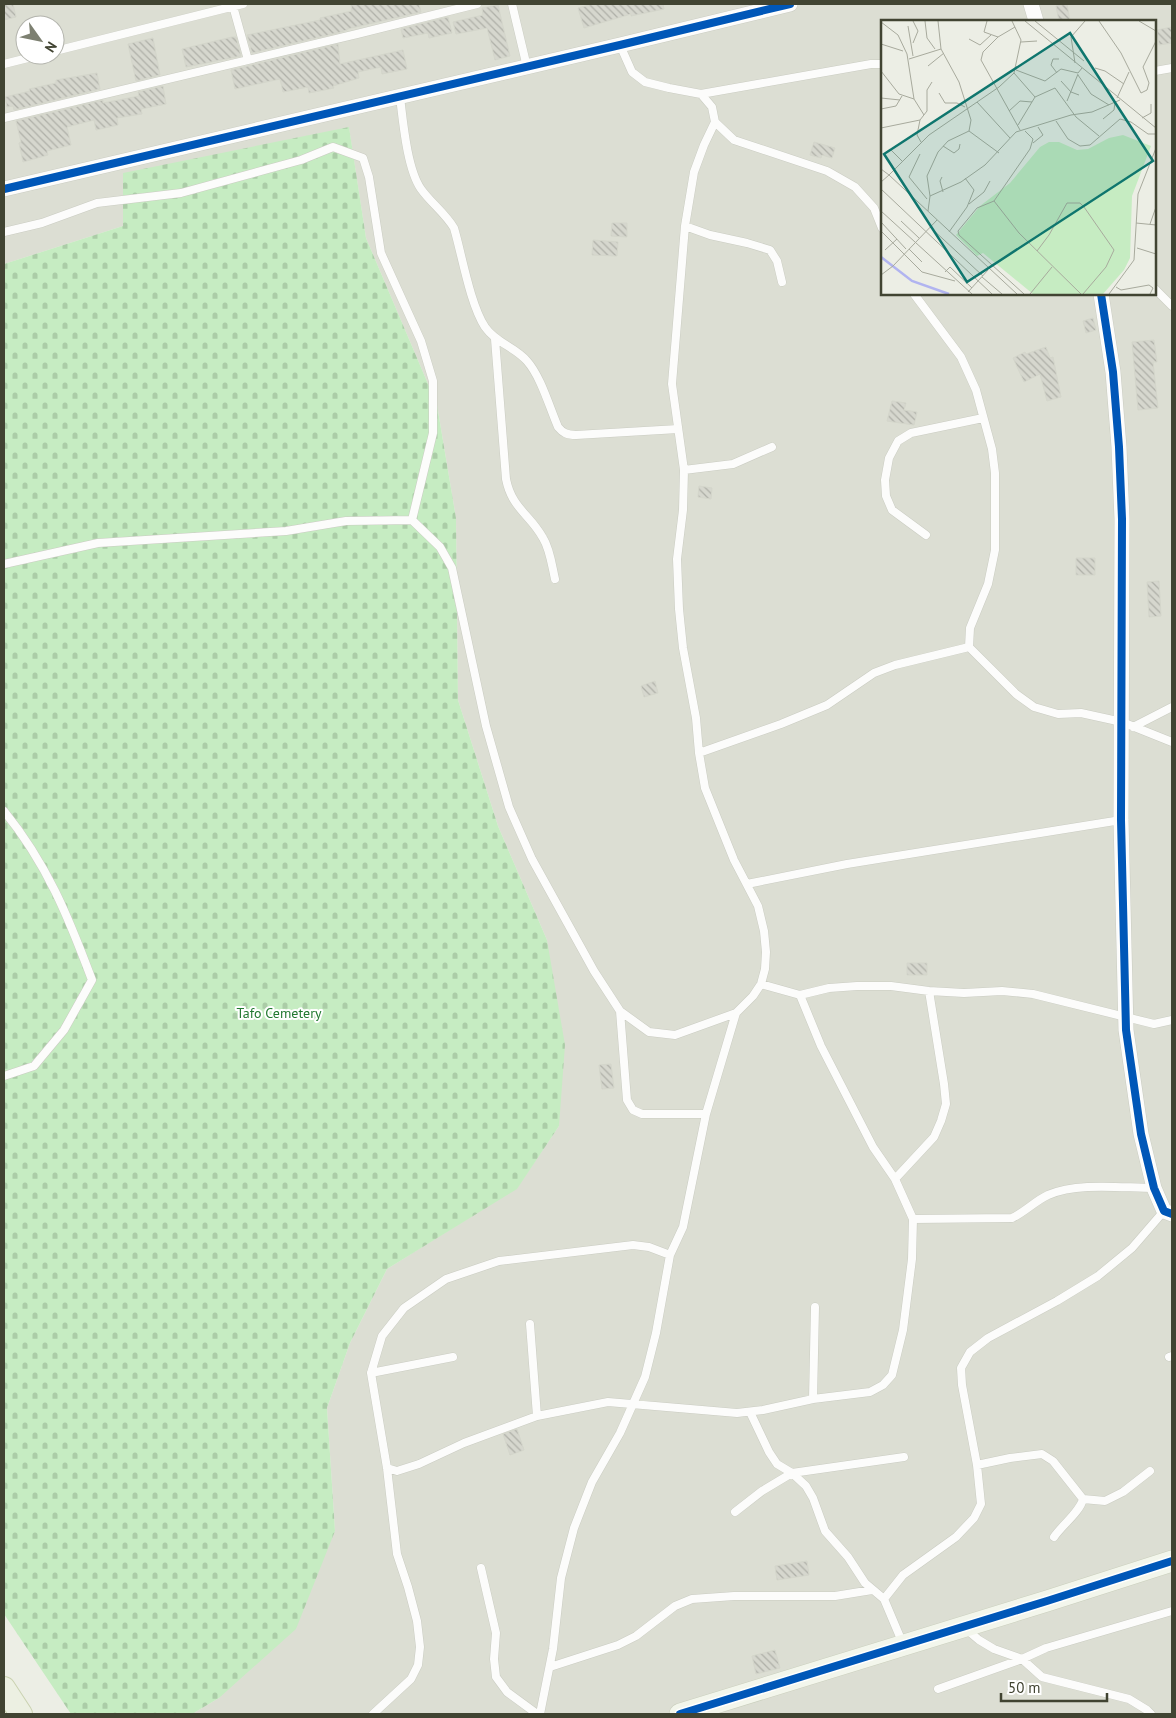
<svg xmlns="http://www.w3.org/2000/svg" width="1176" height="1718" font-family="'PT Sans',sans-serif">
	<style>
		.industrial { fill: #dcded3; fill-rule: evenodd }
		.cemetery { fill: url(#cemetery-stones) }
		.building { fill: url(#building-back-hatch); stroke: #d4d6cb }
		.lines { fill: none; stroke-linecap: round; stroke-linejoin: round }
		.lane-casing { stroke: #caccc2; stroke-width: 9 }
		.street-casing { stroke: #caccc2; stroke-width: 16 }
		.secondary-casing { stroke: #cacfbd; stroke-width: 22 }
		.primary-casing { stroke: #cad2b1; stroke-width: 24 }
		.lane { stroke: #fcfcfb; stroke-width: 8 }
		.street { stroke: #fcfcfb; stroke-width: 15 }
		.secondary { stroke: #f3f6ec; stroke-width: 21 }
		.primary { stroke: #ecf0e2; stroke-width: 22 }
		.cycleway-casing { stroke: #fff; stroke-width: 11 }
		.cycleway { stroke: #0057b8; stroke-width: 8 }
		.labels { text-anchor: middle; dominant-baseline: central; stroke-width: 4; stroke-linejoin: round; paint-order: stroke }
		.park-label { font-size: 14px; fill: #227931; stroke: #fff }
		.inset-river { fill: none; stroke: #b1b4f0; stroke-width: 2.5 }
		.inset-road { fill: none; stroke: #a8aa9d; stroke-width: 1 }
		.view { fill: #0f766e; fill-opacity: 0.15; stroke: #0f766e; stroke-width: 2.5 }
		.inset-edge { fill: none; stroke: #414432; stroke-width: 2.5 }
	</style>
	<defs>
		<pattern id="cemetery-stones" width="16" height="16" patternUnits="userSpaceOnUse" patternTransform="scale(1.25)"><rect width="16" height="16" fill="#c6ecc2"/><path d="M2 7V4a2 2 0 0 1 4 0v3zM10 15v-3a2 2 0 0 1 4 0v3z" fill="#abcca7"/></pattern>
		<pattern id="building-back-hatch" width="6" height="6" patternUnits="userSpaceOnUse" patternTransform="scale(1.25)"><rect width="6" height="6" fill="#d6d7ce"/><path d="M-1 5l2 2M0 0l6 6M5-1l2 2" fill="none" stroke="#afb0a8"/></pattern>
	</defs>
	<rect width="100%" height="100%" fill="#eceee5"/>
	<!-- industrial -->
	<path class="industrial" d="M 4,4 L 1172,4 L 1172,1714 L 192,1714 L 219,1698 L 335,1531 L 327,1408 L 350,1343 L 387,1269 L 517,1188 L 559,1126 L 547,940 L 498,826 L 458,700 L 456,518 L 437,405 L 366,238 L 349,128 L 123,226 L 4,264 ZM 882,21 L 1155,21 L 1155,294 L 882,294 ZM 25,25 L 55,25 L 55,55 L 25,55 Z"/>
	<!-- cemetery -->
	<path class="cemetery" d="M 349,127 L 366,238 L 437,405 L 456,518 L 458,700 L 498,826 L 547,940 L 565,1045 L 559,1126 L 517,1189 L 387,1269 L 350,1343 L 327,1408 L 335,1531 L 296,1629 L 219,1698 L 192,1714 L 71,1714 L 4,1614 L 4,264 L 123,226 L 123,173 Z"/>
	<!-- building -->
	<path class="building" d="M 4,4 L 13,4 L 16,17 L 4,20 Z
		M 351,4 L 419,4 L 421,12 L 347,29 L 347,30 L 337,33 L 252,53 L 247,35 L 320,20 L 320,18 L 352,11 Z
		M 593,4 L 663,4 L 664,9 L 631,16 L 631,14 L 584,28 L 578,8 Z
		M 1067,4 L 1070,21 L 1059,21 L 1056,6 Z
		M 498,5 L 510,56 L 495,60 L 487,28 L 456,34 L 453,22 L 483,15 L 482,8 Z
		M 448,17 L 452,33 L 429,38 L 428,33 L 403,38 L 401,29 Z
		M 1172,27 L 1172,43 L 1159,45 L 1157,30 Z
		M 232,37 L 236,37 L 241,56 L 186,67 L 182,49 Z
		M 153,38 L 160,75 L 136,81 L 128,44 Z
		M 338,44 L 340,64 L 403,50 L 407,69 L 382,74 L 381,67 L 358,72 L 359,78 L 333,86 L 334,88 L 309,93 L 308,87 L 283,92 L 280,79 L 235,89 L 231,70 Z
		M 97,73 L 100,89 L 14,110 L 13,106 L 7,107 L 5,97 L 30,91 L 29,89 L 56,83 L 56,80 Z
		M 163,86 L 166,104 L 141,109 L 142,114 L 117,118 L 118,125 L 96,130 L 94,120 L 67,127 L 71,145 L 47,151 L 48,155 L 23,162 L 19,143 L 21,142 L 16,121 L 103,100 L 103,103 L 139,96 L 138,92 Z
		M 814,142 L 835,148 L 832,158 L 822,155 L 821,158 L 810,155 Z
		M 612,223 L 627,223 L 627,237 L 611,236 Z
		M 593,240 L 618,242 L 617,256 L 592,255 Z
		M 1093,318 L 1096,330 L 1086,333 L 1083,321 Z
		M 1154,340 L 1157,362 L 1153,362 L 1158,408 L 1138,410 L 1132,342 Z
		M 1046,347 L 1050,358 L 1053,357 L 1061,397 L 1047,401 L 1040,374 L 1024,382 L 1013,358 L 1025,352 L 1026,354 Z
		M 892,401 L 906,403 L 904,410 L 917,412 L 914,425 L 887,421 Z
		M 699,486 L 712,488 L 711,499 L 698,497 Z
		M 1076,558 L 1095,558 L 1095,575 L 1076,575 Z
		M 1159,581 L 1161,616 L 1149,617 L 1147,582 Z
		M 655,681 L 658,693 L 644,697 L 641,686 Z
		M 907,963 L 927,963 L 927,975 L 907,975 Z
		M 611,1064 L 614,1088 L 602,1089 L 599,1065 Z
		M 517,1429 L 524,1450 L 510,1455 L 503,1434 Z
		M 807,1561 L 809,1575 L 777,1580 L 775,1566 Z
		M 775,1650 L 780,1668 L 756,1674 L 752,1656 Z"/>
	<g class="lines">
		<defs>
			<path id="lane" d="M 512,4 L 527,67
				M 233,6 L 248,60
				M 55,51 L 243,4
				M 4,64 L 40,55
				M 1155,71 L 1172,68
				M 701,94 L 871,64 L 882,64
				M 400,97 C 403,121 407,169 421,189 C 431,203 445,213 454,228 C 462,255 470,304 485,327 C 496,343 515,347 527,361 C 541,377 549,406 558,427 C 563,433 567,435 576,435 L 678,429
				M 4,118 L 357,34 L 477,4
				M 715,122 L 734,140 L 827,171 L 855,187 L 874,208 L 882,228
				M 685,226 L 710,235 L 747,243 L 770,250 L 777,261 L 782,282
				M 4,232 L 42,223 L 97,203 L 181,193 L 301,160 L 333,147 L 363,158 L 369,177 L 381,253 L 421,341 L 433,381 L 433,433 L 412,520
				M 1155,289 L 1172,306
				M 914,294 L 961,357 L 976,390 L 992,449 L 995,473 L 995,550 L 988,584 L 970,628 L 969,647
				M 495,339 L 506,479 C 512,509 530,514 543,538 C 550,549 552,566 555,579
				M 684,470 L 733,464 L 772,447
				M 926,535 L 892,510 L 886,496 L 885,480 L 889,458 L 898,441 L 911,433 L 983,418
				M 4,564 L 98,543 L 286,531 L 346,521 L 412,520 L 440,547 L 452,568 L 486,726 L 509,807 L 532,859 L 594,971 L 620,1011 L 649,1032 L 675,1035 L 736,1013
				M 969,647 L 1016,694 L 1034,707 L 1058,714 L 1081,713 L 1122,722 L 1172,742
				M 1133,727 L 1172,707
				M 699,753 L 781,724 L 827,705 L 874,673 L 895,665 L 969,647
				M 4,811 C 47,864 68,916 92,980 L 64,1030 L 34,1066 L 4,1076
				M 747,884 L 847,864 L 1121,820
				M 761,984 L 800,995 L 829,988 L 857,986 L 891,986 L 929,991 L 964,993 L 1002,991 L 1033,994 L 1154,1024 L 1172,1020
				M 620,1011 L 627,1100 L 633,1110 L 642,1114 L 706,1114
				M 895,1179 L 934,1137 L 941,1121 L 946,1104 L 944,1084 L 929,991
				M 913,1219 L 1012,1218 C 1025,1212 1035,1201 1048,1195 C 1078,1182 1122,1188 1154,1188
				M 530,1324 L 537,1416
				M 1169,1357 L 1172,1356
				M 371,1373 L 453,1357
				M 813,1399 L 815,1307
				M 750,1412 L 769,1452 L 777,1464 L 792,1473 L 806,1486 L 813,1498 L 825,1531 L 848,1557 L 865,1583 L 884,1599
				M 977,1465 L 1010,1458 L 1042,1454 L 1053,1461 L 1083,1499 C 1080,1512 1062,1525 1054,1537
				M 387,1468 L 397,1471 L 419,1464 L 464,1443 L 537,1416 L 608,1402 L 737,1413 L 763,1410 L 813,1399 L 870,1392 L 883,1385 L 892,1375 L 903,1330 L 912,1259 L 913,1219 L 895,1179 L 873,1147 L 821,1046 L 800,995
				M 1083,1499 L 1105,1501 L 1123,1492 L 1150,1471
				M 735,1512 L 762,1491 L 792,1473 L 904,1457
				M 481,1568 L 496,1633 L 494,1659 L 496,1677 L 507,1692 L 537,1714
				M 966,1629 L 979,1640 L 994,1649 L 1022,1659 L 1042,1677 L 1129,1699 L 1147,1710 L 1151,1714
				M 903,1644 L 884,1599 L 903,1575 L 956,1537 L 974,1518 L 981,1504 L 977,1465 L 962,1385 L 961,1368 L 970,1352 L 988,1338 L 1057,1301 L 1098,1276 L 1132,1248 L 1164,1211
				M 550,1667 L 618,1645 L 636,1636 L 675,1606 L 692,1599 L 734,1596 L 835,1596 L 872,1590
				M 938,1689 L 1022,1659 L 1046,1648 L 1172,1611
				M 373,1714 L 411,1679 L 418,1665 L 420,1647 L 417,1621 L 408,1587 L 397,1554 L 387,1468 L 371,1373 L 382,1336 L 404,1308 L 446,1279 L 499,1261 L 633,1245 L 649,1247 L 670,1255
				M 540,1714 L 553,1649 L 561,1578 L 574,1528 L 592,1482 L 620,1433 L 645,1377 L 656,1333 L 670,1255 L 683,1227 L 706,1114 L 736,1013 L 753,996 L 761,984 L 765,969 L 766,952 L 764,931 L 758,906 L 734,860 L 705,788 L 699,753 L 696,718 L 683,648 L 679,609 L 677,559 L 683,510 L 684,470 L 672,384 L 685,226 L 694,172 L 704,145 L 715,122 L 712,107 L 701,94 L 669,88 L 645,82 L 632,72 L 620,45"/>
			<path id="street" d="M 1031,4 L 1036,21
				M 4,189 L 620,45 L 790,4
				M 1101,294 L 1113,372 L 1119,447 L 1122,519 L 1121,820 L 1126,1030 L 1141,1134 L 1154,1188 L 1164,1211 L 1172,1214"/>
			<path id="secondary" d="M 680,1714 L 1047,1601 L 1172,1561"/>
			<path id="primary" d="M 4,1688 L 21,1714"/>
		</defs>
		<!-- lane casing -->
		<use href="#lane" class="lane-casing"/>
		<!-- street casing -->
		<use href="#street" class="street-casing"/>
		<!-- secondary casing -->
		<use href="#secondary" class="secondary-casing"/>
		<!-- primary casing -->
		<use href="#primary" class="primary-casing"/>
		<!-- lane -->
		<use href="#lane" class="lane"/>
		<!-- street -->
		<use href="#street" class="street"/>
		<!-- secondary -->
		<use href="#secondary" class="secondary"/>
		<!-- primary -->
		<use href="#primary" class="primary"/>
		<defs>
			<path id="cycleway" d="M 4,189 L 620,45 L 790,4
				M 1101,294 L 1113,372 L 1119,447 L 1122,519 L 1121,820 L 1126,1030 L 1141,1134 L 1154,1188 L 1164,1211 L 1172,1214
				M 680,1714 L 1047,1601 L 1172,1561"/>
		</defs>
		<!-- cycleway casing -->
		<use href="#cycleway" class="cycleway-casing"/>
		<!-- cycleway -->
		<use href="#cycleway" class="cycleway"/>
	</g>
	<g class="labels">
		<!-- park labels -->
		<g class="park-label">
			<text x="279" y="1013">Tafo Cemetery</text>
		</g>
	</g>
	<!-- overview -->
	<g transform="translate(881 20)">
		<rect width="275" height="275" fill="#eceee5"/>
		<path d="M 242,115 L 270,126 L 251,176 L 249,238 L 243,250 L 222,274 L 152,274 L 102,233 L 96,236 L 75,215 L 99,186 L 129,163 L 159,127 L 168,122 L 178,122 L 196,130 L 207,129 L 228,118 Z" fill="#c6ecc2"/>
		<path class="inset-river" d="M 0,237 L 31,261 L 68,274"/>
		<path class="inset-road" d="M 32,1 L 37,11 L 32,23M 44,1 L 46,18 L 54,29M 57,1 L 60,29 L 78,62 L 90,100 L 88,111M 106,1 L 103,12 L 117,17M 131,1 L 140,20 L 133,53 L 118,67 L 48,115 L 8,155 L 136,274M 144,1 L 275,108M 154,1 L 203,41M 218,1 L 240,33 L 260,73 L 266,70 L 268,63 L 262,47 L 275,21M 258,1 L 275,11M 0,2 L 17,15 L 26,34 L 33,79 L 43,95M 27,6 L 32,36M 134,7 L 117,17 L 102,32 L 100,40 L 139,110M 88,19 L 99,25 L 110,15M 140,22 L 156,21M 0,24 L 22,31M 28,39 L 60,29M 194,43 L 190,17 L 204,1M 47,46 L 63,33M 214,48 L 224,51 L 243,64M 135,50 L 164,61 L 180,49 L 197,53 L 201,48M 0,51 L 18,74 L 33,79M 133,53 L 154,77M 176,53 L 170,45 L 172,39 L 178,39M 197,55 L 210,74 L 228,85M 180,61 L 190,72 L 198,75M 58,73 L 64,83 L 76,83 L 84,87M 0,78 L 19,80M 236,78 L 248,52M 186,81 L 197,54M 96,82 L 129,118M 0,89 L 15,86 L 21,76M 128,91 L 139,81 L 151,82M 261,98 L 270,93 L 270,84M 222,99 L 233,90 L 234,82M 175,101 L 187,119 L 199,126 L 209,125 L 239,99 L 250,102 L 267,114 L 275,114M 137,105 L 154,77 L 174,68 L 195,97 L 218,116M 0,108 L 39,100M 88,111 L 118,133M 144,111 L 152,119 L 149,129 L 113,181 L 138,213 L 200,274M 40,122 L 36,115 L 39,100 L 46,91 L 46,70 L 51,62M 152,123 L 162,115 L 157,107M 62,126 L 73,133 L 78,129 L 79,124M 3,134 L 9,129 L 21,141M 39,134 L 28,157 L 46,179M 0,149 L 8,155 L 0,162M 61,157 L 59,161 L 62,172M 0,169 L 111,274M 49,176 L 46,156 L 57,132 L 67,121 L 88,111M 113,181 L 96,188 L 77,211 L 78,215 L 143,274M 88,184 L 103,172 L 109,161M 0,191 L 91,274M 47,191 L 49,176 L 80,162 L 104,145 L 135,112 L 190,95 L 211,92 L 239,80M 20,201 L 38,218M 0,202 L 25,229M 255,203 L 275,205M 269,204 L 275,187M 49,207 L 102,256M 0,211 L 41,252 L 74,261M 68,212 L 86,187 L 93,170 L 84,158M 256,228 L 275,234M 28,229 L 41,242M 4,230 L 16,219M 156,231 L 168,215 L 186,183 L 199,183 L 203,187 L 233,230 L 225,247 L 202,274M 64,252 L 69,247 L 91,268M 0,255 L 12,246 L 56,200M 101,257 L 121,274M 235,267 L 240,270 L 268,265 L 272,268 L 269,274M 87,272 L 107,250M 149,274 L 171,247M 228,274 L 253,240 L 257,174 L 275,128"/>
		<path class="view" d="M 189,13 L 272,141 L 86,262 L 3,134 Z"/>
		<rect width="275" height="275" class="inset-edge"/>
	</g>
	<!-- border -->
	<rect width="1176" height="1718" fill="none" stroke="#414432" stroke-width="10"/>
	<!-- north arrow -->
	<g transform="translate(40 40) rotate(123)"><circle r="24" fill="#ffffff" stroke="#b3b4ad"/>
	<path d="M0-4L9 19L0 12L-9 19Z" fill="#7d8071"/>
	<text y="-8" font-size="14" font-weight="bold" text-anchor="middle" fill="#414432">N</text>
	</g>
	<!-- scale -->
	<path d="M1001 1693v8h106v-8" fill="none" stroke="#414432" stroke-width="2.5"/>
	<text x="1008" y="1693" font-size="15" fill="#414432" stroke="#ffffff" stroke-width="4" paint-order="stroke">50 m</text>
</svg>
